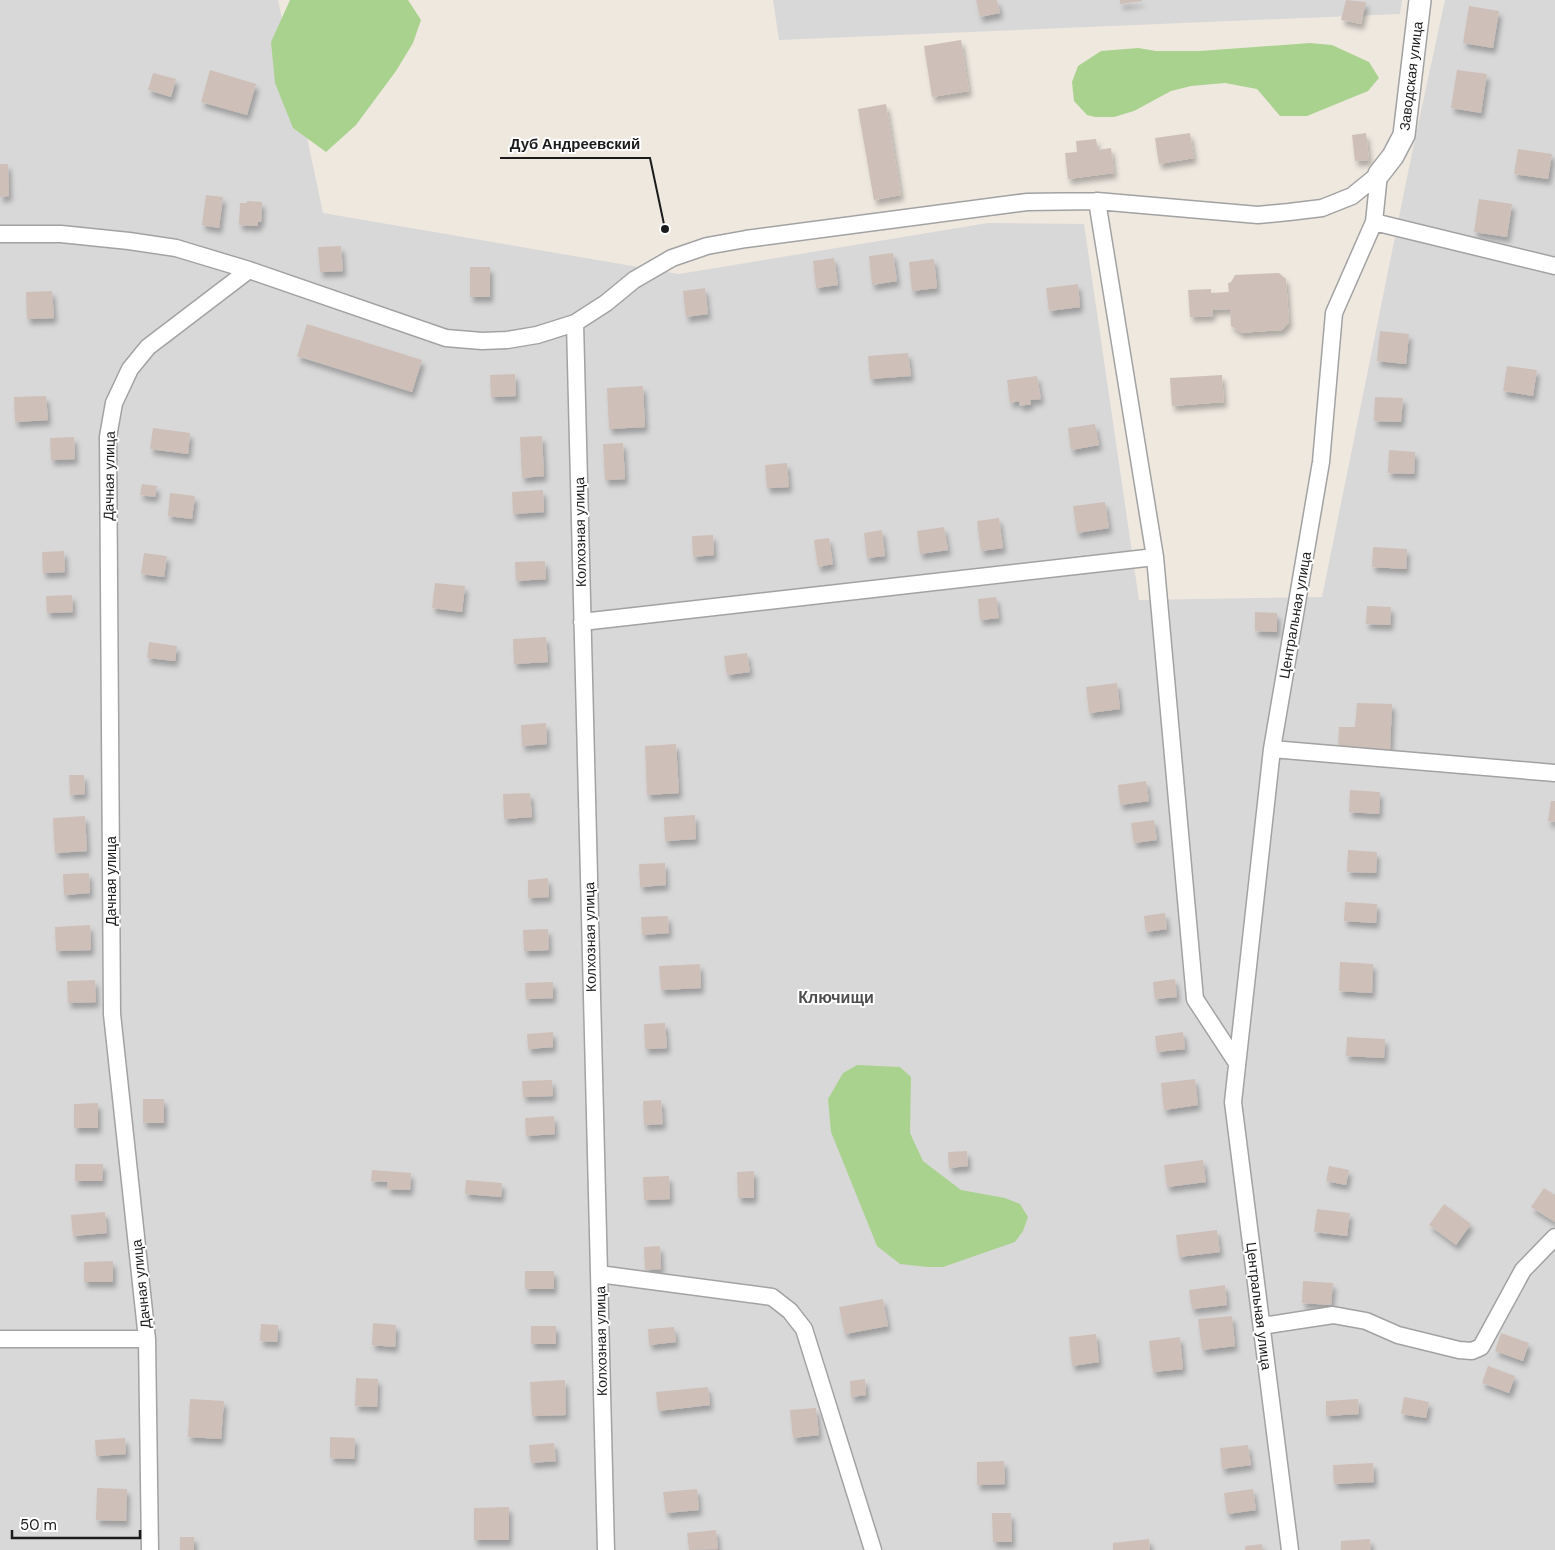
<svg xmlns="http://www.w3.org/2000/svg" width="1555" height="1550" font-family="'DM Sans',sans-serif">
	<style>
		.residential { fill: #d9d8d8 }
		.forest { fill: #aad28f }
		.building { fill: #cebfb8; filter: url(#shadow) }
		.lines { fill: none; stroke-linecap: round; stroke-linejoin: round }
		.minor-casing { stroke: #a2a2a2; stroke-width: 19 }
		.tertiary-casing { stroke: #a2a2a2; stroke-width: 24 }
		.minor { stroke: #fff; stroke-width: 16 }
		.tertiary { stroke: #fff; stroke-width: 21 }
		.labels { text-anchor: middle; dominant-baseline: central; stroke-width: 4; stroke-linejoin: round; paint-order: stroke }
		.street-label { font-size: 14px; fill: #1b1b1b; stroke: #fff }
		.quarter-label { font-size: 16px; font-weight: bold; fill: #4e4e4e; stroke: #fff }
		.leader { fill: none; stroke: #1b1b1b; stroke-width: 2 }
		.callout-dot { fill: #1b1b1b; stroke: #fff; stroke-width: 2 }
		.callout-label { font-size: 15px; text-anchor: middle; font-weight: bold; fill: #1b1b1b; stroke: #fff; stroke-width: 4; stroke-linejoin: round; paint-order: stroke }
	</style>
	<defs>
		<filter id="shadow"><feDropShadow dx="3" dy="5.5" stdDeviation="2.5" flood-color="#0004"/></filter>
	</defs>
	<rect width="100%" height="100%" fill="#eee8df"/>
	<!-- residential -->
	<path class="residential" d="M 0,0 L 278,0 L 323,213 L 679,274 L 988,223 L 1084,224 L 1139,600 L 1322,597 L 1413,148 L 1445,0 L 1555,0 L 1555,1550 L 0,1550 Z
		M 773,0 L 1402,0 L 1400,14 L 779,40 Z"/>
	<!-- forest -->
	<path class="forest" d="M 290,0 L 408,0 L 421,20 L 413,43 L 396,71 L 356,125 L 326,152 L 293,128 L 275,83 L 271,42 Z
		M 1310,43 L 1332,45 L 1369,62 L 1379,78 L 1368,91 L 1307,116 L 1280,116 L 1257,89 L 1225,83 L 1191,86 L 1171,91 L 1134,111 L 1114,117 L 1095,117 L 1087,115 L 1074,101 L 1072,82 L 1078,66 L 1101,51 L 1138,48 L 1156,51 L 1200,51 Z
		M 857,1065 L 900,1067 L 911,1077 L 910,1133 L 923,1161 L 961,1190 L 1005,1198 L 1020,1204 L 1028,1217 L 1023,1231 L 1015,1242 L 943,1267 L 928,1267 L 900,1264 L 877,1246 L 831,1132 L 828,1099 L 843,1073 Z"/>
	<!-- building -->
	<path class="building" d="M 976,0 L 997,0 L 1000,13 L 980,17 Z
		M 1120,0 L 1142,0 L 1142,1 L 1120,4 Z
		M 1346,0 L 1366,2 L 1361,24 L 1341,20 Z
		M 1469,6 L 1499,11 L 1493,48 L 1463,43 Z
		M 961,40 L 969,91 L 932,97 L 924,46 Z
		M 210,70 L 256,84 L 247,115 L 201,102 Z
		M 1457,70 L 1487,74 L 1481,113 L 1451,108 Z
		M 153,73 L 176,79 L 171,97 L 148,90 Z
		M 886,104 L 901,195 L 874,200 L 858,109 Z
		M 1190,133 L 1194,158 L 1159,164 L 1155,138 Z
		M 1366,133 L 1369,160 L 1355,161 L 1352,135 Z
		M 1096,139 L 1098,150 L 1111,148 L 1114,173 L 1068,179 L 1065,153 L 1077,152 L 1076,141 Z
		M 1518,149 L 1552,154 L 1548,179 L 1514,174 Z
		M 0,164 L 8,164 L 9,196 L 0,197 Z
		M 206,195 L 223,197 L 219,228 L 202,225 Z
		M 1479,199 L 1512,204 L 1507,237 L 1474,232 Z
		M 247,201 L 262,202 L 261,222 L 258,222 L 258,226 L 239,225 L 240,203 L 247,203 Z
		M 341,246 L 343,271 L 320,272 L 318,247 Z
		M 893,253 L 897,281 L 872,285 L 869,256 Z
		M 834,258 L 838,285 L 816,288 L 813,261 Z
		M 934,259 L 937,288 L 912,291 L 909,262 Z
		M 470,267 L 490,267 L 490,297 L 470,297 Z
		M 1279,273 L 1286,279 L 1289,322 L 1282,330 L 1239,333 L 1239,331 L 1231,326 L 1230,309 L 1212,310 L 1213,316 L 1190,317 L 1188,290 L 1211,289 L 1211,293 L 1229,292 L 1228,283 L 1231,282 L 1235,275 Z
		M 1078,284 L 1080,307 L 1049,311 L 1046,288 Z
		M 705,288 L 708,314 L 686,317 L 683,291 Z
		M 52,291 L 54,318 L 27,319 L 26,292 Z
		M 307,324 L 422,360 L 412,392 L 297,356 Z
		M 1380,331 L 1409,334 L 1406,364 L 1377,361 Z
		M 908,353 L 911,376 L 870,379 L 868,356 Z
		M 1507,366 L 1537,370 L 1533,396 L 1503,391 Z
		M 515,374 L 516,396 L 491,397 L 490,375 Z
		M 1222,375 L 1224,402 L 1172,406 L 1170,378 Z
		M 1037,376 L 1041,399 L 1030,400 L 1031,404 L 1020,406 L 1019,401 L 1010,403 L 1007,380 Z
		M 643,386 L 645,427 L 609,429 L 607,388 Z
		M 46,396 L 48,420 L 15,422 L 14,397 Z
		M 1375,397 L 1403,398 L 1401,422 L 1374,421 Z
		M 1095,424 L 1099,445 L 1071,450 L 1068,428 Z
		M 153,428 L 190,433 L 188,454 L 150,449 Z
		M 542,436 L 544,476 L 522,478 L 520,437 Z
		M 74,437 L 75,459 L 51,460 L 50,438 Z
		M 623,443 L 625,479 L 605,480 L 603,444 Z
		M 1389,450 L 1415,452 L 1414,474 L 1388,473 Z
		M 787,463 L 789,487 L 767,488 L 765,465 Z
		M 142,484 L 157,486 L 155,497 L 140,495 Z
		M 543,490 L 544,512 L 513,514 L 512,492 Z
		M 170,493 L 195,496 L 192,519 L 168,516 Z
		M 1105,502 L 1109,528 L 1077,533 L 1073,506 Z
		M 999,518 L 1003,548 L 981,551 L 977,521 Z
		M 944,527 L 948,550 L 920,554 L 917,531 Z
		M 882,530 L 885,556 L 867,558 L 864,533 Z
		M 713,535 L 714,555 L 693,557 L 692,536 Z
		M 829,538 L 833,564 L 818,567 L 814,540 Z
		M 1373,547 L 1407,549 L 1406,569 L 1372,567 Z
		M 64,551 L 65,572 L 43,573 L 42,552 Z
		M 144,553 L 167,556 L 164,577 L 141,574 Z
		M 545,561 L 546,579 L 516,581 L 515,562 Z
		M 435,583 L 465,586 L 462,612 L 432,608 Z
		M 72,595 L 73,612 L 47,613 L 46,596 Z
		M 996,597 L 999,618 L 980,620 L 978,599 Z
		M 1367,606 L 1391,607 L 1390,625 L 1366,624 Z
		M 1255,612 L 1277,613 L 1277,632 L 1255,631 Z
		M 546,637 L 548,662 L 514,664 L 513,639 Z
		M 149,642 L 177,646 L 175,661 L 147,658 Z
		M 747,653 L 750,672 L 727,675 L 724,656 Z
		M 1117,683 L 1120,709 L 1089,713 L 1086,687 Z
		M 1357,703 L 1392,704 L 1390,750 L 1338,747 L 1339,727 L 1355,727 Z
		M 546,723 L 547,744 L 522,746 L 521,725 Z
		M 676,744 L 679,793 L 647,795 L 645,746 Z
		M 69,775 L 84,775 L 85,794 L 70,795 Z
		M 1146,781 L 1149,801 L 1120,805 L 1118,785 Z
		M 1350,790 L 1380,792 L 1379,814 L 1349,812 Z
		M 530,793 L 532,817 L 504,819 L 503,794 Z
		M 1551,801 L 1555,801 L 1555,822 L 1548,821 Z
		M 695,815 L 696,839 L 665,841 L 664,817 Z
		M 85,816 L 87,851 L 55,853 L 53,818 Z
		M 1154,820 L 1157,840 L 1134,843 L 1131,823 Z
		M 1348,850 L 1377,852 L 1376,873 L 1347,872 Z
		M 665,863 L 666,885 L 640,887 L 639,864 Z
		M 89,873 L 90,893 L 64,895 L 63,874 Z
		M 548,878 L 549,897 L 528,898 L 528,880 Z
		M 1345,902 L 1377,904 L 1376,923 L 1344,921 Z
		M 1165,913 L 1167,929 L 1146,932 L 1144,916 Z
		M 668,916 L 669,933 L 642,935 L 641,917 Z
		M 90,925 L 91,950 L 56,951 L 55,927 Z
		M 548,929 L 549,950 L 524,951 L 523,930 Z
		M 1340,962 L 1373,964 L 1372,993 L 1339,991 Z
		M 700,964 L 701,988 L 661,990 L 659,966 Z
		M 1175,979 L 1177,997 L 1155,999 L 1153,982 Z
		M 95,980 L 96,1002 L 68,1003 L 67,981 Z
		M 553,982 L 553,998 L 526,999 L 525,983 Z
		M 665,1023 L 667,1048 L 645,1049 L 644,1024 Z
		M 553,1032 L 553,1047 L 528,1049 L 527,1034 Z
		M 1183,1032 L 1185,1049 L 1157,1052 L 1155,1036 Z
		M 1347,1037 L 1385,1039 L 1384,1058 L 1346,1056 Z
		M 1195,1079 L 1198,1105 L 1164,1110 L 1161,1083 Z
		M 552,1080 L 553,1096 L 523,1097 L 522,1081 Z
		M 143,1099 L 164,1099 L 164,1123 L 143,1123 Z
		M 661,1100 L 663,1124 L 644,1125 L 643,1101 Z
		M 98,1103 L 98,1128 L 74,1128 L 74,1104 Z
		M 554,1116 L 555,1134 L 526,1136 L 525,1118 Z
		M 967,1151 L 968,1166 L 949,1168 L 948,1152 Z
		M 1203,1160 L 1206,1182 L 1167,1187 L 1164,1165 Z
		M 75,1164 L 103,1164 L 102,1181 L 75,1181 Z
		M 1329,1166 L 1349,1170 L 1346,1185 L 1326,1181 Z
		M 372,1170 L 411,1173 L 410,1190 L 387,1189 L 388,1182 L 371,1181 Z
		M 754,1171 L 754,1198 L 738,1198 L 737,1172 Z
		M 669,1176 L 670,1199 L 644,1200 L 643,1177 Z
		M 466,1180 L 502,1183 L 501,1197 L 465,1194 Z
		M 1544,1188 L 1555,1195 L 1555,1222 L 1531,1207 Z
		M 1444,1204 L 1471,1224 L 1456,1245 L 1429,1225 Z
		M 1317,1209 L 1350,1213 L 1347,1236 L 1314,1232 Z
		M 105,1212 L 107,1233 L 73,1236 L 71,1215 Z
		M 1217,1230 L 1220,1252 L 1179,1257 L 1176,1235 Z
		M 660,1246 L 661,1269 L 645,1270 L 644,1247 Z
		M 113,1261 L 113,1282 L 84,1282 L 84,1262 Z
		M 525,1271 L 554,1271 L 554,1289 L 525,1289 Z
		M 1303,1281 L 1333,1283 L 1331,1305 L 1302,1303 Z
		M 1225,1285 L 1227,1305 L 1192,1309 L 1189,1290 Z
		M 883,1299 L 888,1326 L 845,1334 L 839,1307 Z
		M 1232,1316 L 1235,1346 L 1202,1350 L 1198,1319 Z
		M 373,1323 L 396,1325 L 395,1347 L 372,1345 Z
		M 261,1324 L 278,1325 L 277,1342 L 260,1341 Z
		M 531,1326 L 556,1326 L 556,1344 L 531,1344 Z
		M 674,1327 L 676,1342 L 649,1345 L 648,1329 Z
		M 1501,1333 L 1529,1343 L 1523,1361 L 1495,1351 Z
		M 1096,1334 L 1099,1362 L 1072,1366 L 1069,1337 Z
		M 1180,1337 L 1183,1369 L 1153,1372 L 1149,1341 Z
		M 1488,1366 L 1515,1376 L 1509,1393 L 1482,1383 Z
		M 356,1378 L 378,1379 L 377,1407 L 355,1406 Z
		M 865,1379 L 866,1395 L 851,1397 L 850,1381 Z
		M 565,1380 L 566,1415 L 532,1416 L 530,1382 Z
		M 708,1387 L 710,1405 L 658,1411 L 656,1392 Z
		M 1404,1397 L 1429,1402 L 1426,1418 L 1401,1414 Z
		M 190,1399 L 224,1401 L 221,1439 L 188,1437 Z
		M 1358,1399 L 1359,1414 L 1326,1416 L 1326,1401 Z
		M 816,1408 L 819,1435 L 793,1438 L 790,1410 Z
		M 330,1437 L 355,1438 L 354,1459 L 330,1458 Z
		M 125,1438 L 126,1454 L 96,1456 L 95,1440 Z
		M 554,1443 L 556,1461 L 531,1463 L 529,1445 Z
		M 1248,1445 L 1251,1465 L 1222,1469 L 1220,1448 Z
		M 1004,1461 L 1005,1484 L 977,1485 L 977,1462 Z
		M 1373,1463 L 1374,1482 L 1334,1484 L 1333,1465 Z
		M 97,1488 L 127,1489 L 126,1521 L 96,1520 Z
		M 697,1489 L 699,1510 L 666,1513 L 663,1492 Z
		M 1253,1489 L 1256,1510 L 1227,1514 L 1224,1493 Z
		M 509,1507 L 509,1540 L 474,1540 L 474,1508 Z
		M 992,1513 L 1011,1513 L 1012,1542 L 993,1542 Z
		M 716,1530 L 718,1549 L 689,1550 L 687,1533 Z
		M 180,1537 L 194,1537 L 194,1550 L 180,1550 Z
		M 1149,1539 L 1150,1550 L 1113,1550 L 1113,1543 Z
		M 1370,1539 L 1371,1550 L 1341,1550 L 1341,1541 Z
		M 1262,1544 L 1263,1550 L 1245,1550 L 1245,1546 Z"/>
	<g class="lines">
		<defs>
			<path id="minor" d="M 1097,201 L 1155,557 L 1195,999 L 1237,1063
				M 1374,222 L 1555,266
				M 0,234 L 61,234 L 129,241 L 176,248 L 249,270 L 446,338 L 482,341 L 507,340 L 537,335 L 575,323 L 606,303 L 634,280 L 672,258 L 707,246 L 746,239 L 1027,202 L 1097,201 L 1258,215 L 1289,212 L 1322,208 L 1352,196 L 1379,174
				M 575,323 L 606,1550
				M 582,622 L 1155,557
				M 1272,749 L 1555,773
				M 599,1274 L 772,1297 L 790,1311 L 804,1329 L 873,1550
				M 1262,1326 L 1333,1315 L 1366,1321 L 1398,1335 L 1459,1350 L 1472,1351 L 1481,1347 L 1523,1270 L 1555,1237
				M 0,1339 L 147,1339
				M 150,1550 L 147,1339 L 112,1014 L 108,437 L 114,403 L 130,369 L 148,347 L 249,270
				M 1290,1550 L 1233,1102 L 1272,749 L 1321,462 L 1334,313 L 1374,222 L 1379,174"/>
			<path id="tertiary" d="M 1379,174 L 1393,156 L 1404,135 L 1420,0"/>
		</defs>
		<!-- minor casing -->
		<use href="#minor" class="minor-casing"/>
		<!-- tertiary casing -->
		<use href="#tertiary" class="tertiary-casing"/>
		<!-- minor -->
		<use href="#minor" class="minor"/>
		<!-- tertiary -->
		<use href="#tertiary" class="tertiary"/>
	</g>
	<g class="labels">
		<!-- street labels -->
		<g class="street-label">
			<text transform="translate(1411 76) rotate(-83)">Заводская улица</text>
			<text transform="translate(109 476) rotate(-89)">Дачная улица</text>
			<text transform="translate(580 532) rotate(-91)">Колхозная улица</text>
			<text transform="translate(1295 615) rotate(-80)">Центральная улица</text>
			<text transform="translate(111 881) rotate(-90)">Дачная улица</text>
			<text transform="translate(590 937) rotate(-91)">Колхозная улица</text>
			<text transform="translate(141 1284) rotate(-96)">Дачная улица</text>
			<text transform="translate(1259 1306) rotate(83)">Центральная улица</text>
			<text transform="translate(601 1341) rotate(-91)">Колхозная улица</text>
		</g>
		<!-- quarter labels -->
		<g class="quarter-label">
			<text x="836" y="997">Ключищи</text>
		</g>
	</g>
	<!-- callouts -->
	<path class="leader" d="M665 229L650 158H500"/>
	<circle class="callout-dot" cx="665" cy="229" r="5"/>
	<g class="callout-label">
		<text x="575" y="149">Дуб Андреевский</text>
	</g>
	<!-- scale -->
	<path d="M12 1530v8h128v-8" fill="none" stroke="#1b1b1b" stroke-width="2.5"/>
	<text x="20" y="1530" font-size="15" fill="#1b1b1b" stroke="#ffffff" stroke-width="4" paint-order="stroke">50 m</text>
</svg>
